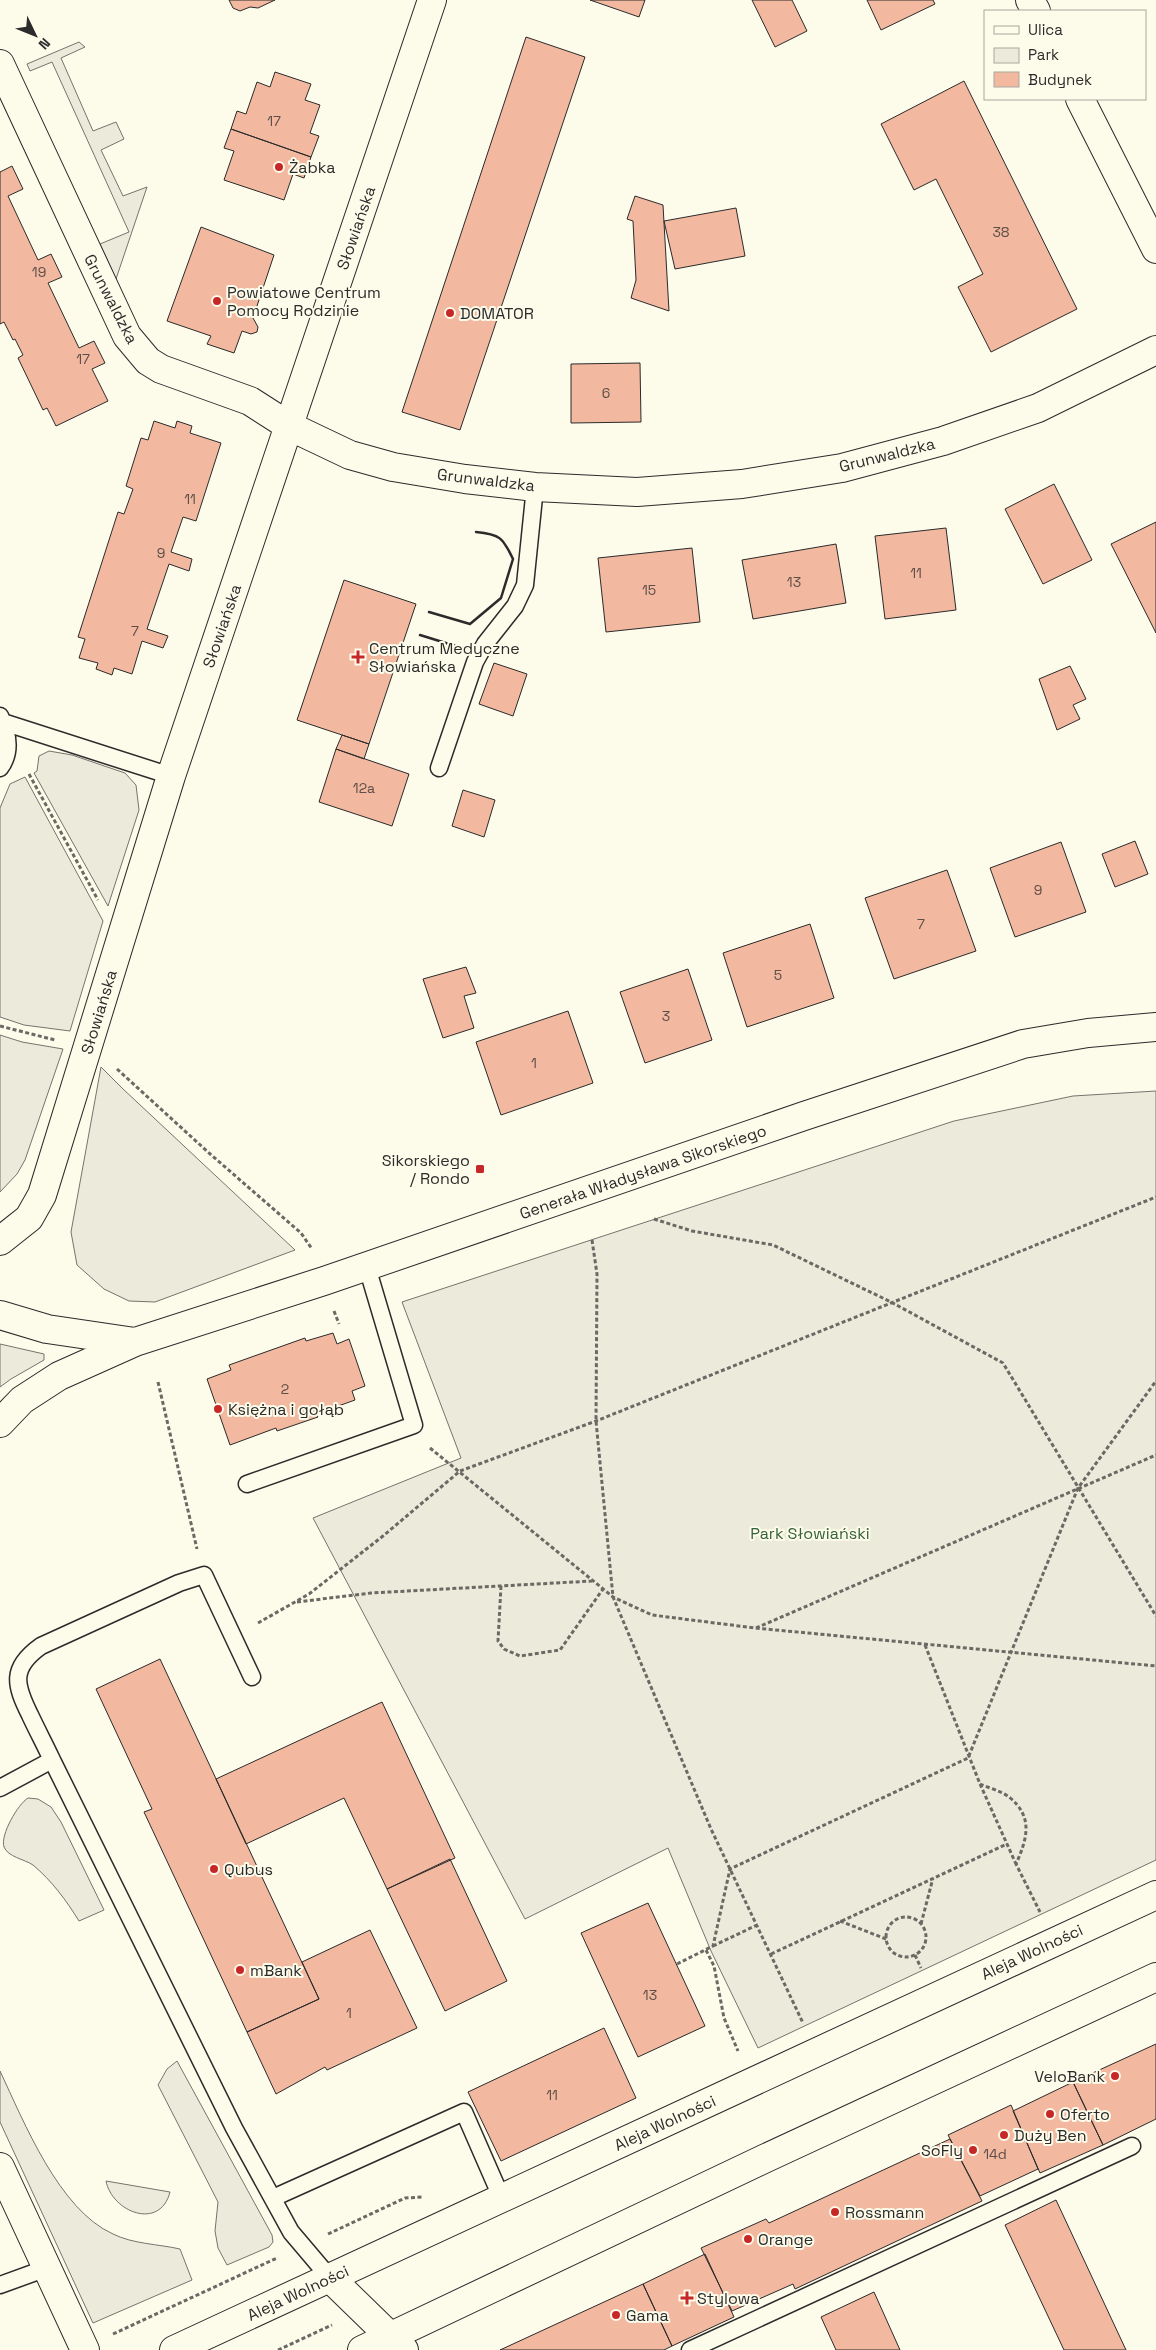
<svg xmlns="http://www.w3.org/2000/svg" width="1156" height="2350" font-family="'Space Grotesk',sans-serif">
	<style>
		.green { fill: #ecebdb; stroke: #74746e }
		.building { fill: #f2b8a0; stroke: #2b2b2b }
		.lines { fill: none; stroke-linecap: round; stroke-linejoin: round }
		.lane-casing { stroke: #2b2b2b; stroke-width: 19 }
		.street-casing { stroke: #2b2b2b; stroke-width: 30 }
		.secondary-casing { stroke: #2b2b2b; stroke-width: 30 }
		.path { stroke: #6a6964; stroke-width: 3; stroke-dasharray: 4 2.5; stroke-linecap: butt }
		.lane { stroke: #fdfbea; stroke-width: 16 }
		.street { stroke: #fdfbea; stroke-width: 28 }
		.secondary { stroke: #fdfbea; stroke-width: 28 }
		.wall { stroke: #2b2b2b; stroke-width: 2.5 }
		.poi-dot { fill: #c62828; stroke: #fdfbea; stroke-width: 2 }
		.labels { text-anchor: middle; dominant-baseline: central; stroke-width: 4; stroke-linejoin: round; paint-order: stroke }
		.number-label { font-size: 14px; fill: #5d4e48 }
		.poi-label { font-size: 16px; fill: #2b2b2b; stroke: #fdfbea; text-anchor: start }
		.street-label { font-size: 16px; fill: #2b2b2b; stroke: #fdfbea }
		.park-label { font-size: 16px; fill: #34623c; stroke: #fdfbea }
	</style>
	<rect width="100%" height="100%" fill="#fdfbea"/>
	<!-- green -->
	<path class="green" d="M 79,42 L 85,47 L 61,58 L 93,131 L 116,122 L 124,139 L 101,150 L 123,196 L 147,187 L 116,279 L 100,244 L 129,232 L 52,62 L 30,71 L 27,64 Z
		M 49,751 L 72,755 L 125,773 L 136,785 L 139,810 L 108,906 L 34,773 L 37,771 L 39,756 Z
		M 25,777 L 103,921 L 70,1031 L 24,1025 L 0,1017 L 0,808 L 10,784 Z
		M 0,1035 L 22,1042 L 63,1049 L 25,1160 L 17,1174 L 0,1192 Z
		M 101,1067 L 122,1088 L 295,1250 L 155,1302 L 129,1301 L 104,1289 L 77,1265 L 71,1232 Z
		M 1156,1091 L 1156,1860 L 758,2048 L 711,1951 L 668,1848 L 525,1919 L 313,1518 L 461,1458 L 402,1302 L 954,1121 L 1073,1096 Z
		M 0,1344 L 44,1354 L 44,1360 L 11,1379 L 0,1387 Z
		M 28,1798 L 38,1799 L 51,1807 L 61,1822 L 104,1910 L 79,1921 C 66,1900 52,1881 33,1865 C 24,1859 8,1857 4,1847 C 0,1835 18,1804 28,1798 Z
		M 177,2061 L 272,2235 L 273,2242 L 269,2247 L 227,2265 L 218,2248 L 215,2231 L 218,2202 L 158,2085 L 167,2069 Z
		M 0,2071 C 24,2122 59,2210 113,2234 C 133,2244 158,2244 180,2249 L 192,2280 L 93,2323 L 0,2122 Z
		M 106,2181 L 170,2192 C 160,2231 112,2212 106,2181 Z"/>
	<!-- building -->
	<path class="building" d="M 229,0 L 275,0 L 258,8 L 250,7 L 240,11 L 233,8 Z
		M 590,0 L 645,0 L 639,17 Z
		M 752,0 L 792,0 L 807,31 L 775,47 Z
		M 867,0 L 933,0 L 935,4 L 881,30 Z
		M 526,37 L 585,57 L 460,430 L 402,412 Z
		M 275,72 L 311,84 L 305,100 L 320,105 L 310,133 L 319,136 L 311,157 L 231,129 L 237,111 L 246,114 L 257,82 L 270,87 Z
		M 964,81 L 1077,309 L 991,352 L 958,287 L 983,274 L 936,179 L 914,190 L 881,124 Z
		M 231,129 L 311,157 L 304,178 L 293,174 L 284,200 L 224,180 L 234,151 L 224,148 Z
		M 12,166 L 23,189 L 8,196 L 38,260 L 51,254 L 62,277 L 48,283 L 79,348 L 94,341 L 105,363 L 92,369 L 108,401 L 56,426 L 47,408 L 43,410 L 18,358 L 23,355 L 15,339 L 13,340 L 4,322 L 0,324 L 0,172 Z
		M 635,196 L 663,205 L 669,311 L 631,298 L 636,280 L 633,221 L 627,219 Z
		M 736,208 L 745,256 L 675,269 L 664,221 Z
		M 201,227 L 274,255 L 253,318 L 258,327 L 257,332 L 251,334 L 242,331 L 234,353 L 207,344 L 211,336 L 167,321 Z
		M 640,363 L 641,422 L 571,423 L 571,364 Z
		M 154,421 L 175,428 L 177,421 L 192,426 L 190,433 L 221,443 L 196,521 L 183,517 L 171,552 L 192,559 L 189,571 L 169,564 L 147,629 L 168,636 L 163,648 L 142,641 L 132,674 L 114,668 L 112,675 L 96,669 L 98,663 L 79,658 L 85,639 L 78,637 L 118,512 L 124,514 L 133,489 L 126,486 L 141,438 L 148,440 Z
		M 1054,484 L 1092,560 L 1043,584 L 1005,509 Z
		M 1156,522 L 1156,633 L 1111,544 Z
		M 946,528 L 956,610 L 885,619 L 875,536 Z
		M 836,544 L 846,603 L 753,619 L 742,560 Z
		M 692,548 L 700,622 L 606,632 L 598,558 Z
		M 344,580 L 416,604 L 369,744 L 297,720 Z
		M 494,663 L 527,674 L 513,716 L 479,704 Z
		M 1070,666 L 1086,699 L 1073,705 L 1080,719 L 1057,730 L 1039,679 Z
		M 342,735 L 369,744 L 364,759 L 336,749 Z
		M 336,749 L 409,774 L 392,826 L 319,802 Z
		M 463,790 L 495,800 L 484,837 L 452,826 Z
		M 1135,841 L 1148,874 L 1115,887 L 1102,854 Z
		M 1061,842 L 1086,912 L 1015,937 L 990,868 Z
		M 947,870 L 976,951 L 894,979 L 865,898 Z
		M 810,924 L 834,998 L 747,1027 L 723,953 Z
		M 466,967 L 476,993 L 464,996 L 474,1028 L 443,1038 L 423,979 Z
		M 688,969 L 712,1040 L 645,1063 L 620,992 Z
		M 568,1011 L 593,1083 L 501,1115 L 476,1042 Z
		M 333,1333 L 337,1344 L 349,1339 L 365,1386 L 352,1391 L 355,1400 L 316,1414 L 318,1417 L 277,1431 L 276,1428 L 230,1445 L 207,1379 L 231,1370 L 229,1365 L 305,1338 L 306,1341 Z
		M 160,1659 L 319,1999 L 247,2032 L 144,1812 L 152,1809 L 96,1689 Z
		M 382,1702 L 455,1858 L 387,1889 L 344,1798 L 246,1844 L 216,1779 Z
		M 450,1859 L 507,1981 L 445,2011 L 387,1889 Z
		M 648,1903 L 705,2026 L 638,2057 L 581,1933 Z
		M 370,1930 L 417,2028 L 327,2070 L 325,2067 L 276,2094 L 247,2032 L 319,1999 L 302,1962 Z
		M 604,2028 L 636,2098 L 501,2161 L 468,2092 Z
		M 1156,2044 L 1156,2119 L 1103,2145 L 1073,2082 Z
		M 1073,2082 L 1103,2145 L 1040,2173 L 1013,2111 Z
		M 1011,2105 L 1038,2169 L 980,2196 L 948,2135 Z
		M 950,2139 L 982,2201 L 795,2289 L 793,2284 L 732,2311 L 701,2248 L 766,2219 L 769,2223 Z
		M 1056,2200 L 1126,2350 L 1064,2350 L 1005,2225 Z
		M 705,2254 L 734,2317 L 672,2346 L 643,2284 Z
		M 643,2284 L 672,2346 L 664,2350 L 500,2350 Z
		M 874,2292 L 900,2350 L 836,2350 L 821,2317 Z"/>
	<g class="lines">
		<defs>
			<path id="lane" d="M 0,716 C 8,733 12,752 0,768
				M 3,722 L 171,776
				M 439,768 L 475,662 L 485,644 L 515,606 L 525,585 L 535,487
				M 247,1484 L 414,1425 L 367,1267
				M 52,1760 C 45,1745 37,1730 30,1715 C 15,1685 10,1668 41,1646 L 179,1583 L 204,1575 L 252,1677
				M 0,1788 L 52,1760 L 234,2128 L 291,2232 L 330,2278
				M 273,2198 L 464,2112 L 502,2199
				M 0,2285 L 47,2268
				M 690,2350 L 1132,2146"/>
			<path id="street" d="M 1030,0 L 1036,11
				M 0,64 L 127,336 L 148,361 L 161,369 L 250,401 L 289,426 L 350,455 L 393,467 L 465,479 L 535,487 L 637,492 L 742,484 L 842,468 L 943,441 L 1038,408 L 1156,350
				M 1080,99 L 1156,249
				M 0,1241 L 29,1218 L 42,1195 L 171,776 L 432,0
				M 0,2167 L 85,2350
				M 330,2278 L 404,2350"/>
			<path id="secondary" d="M 0,1315 L 47,1329 L 135,1342
				M 0,1423 L 22,1400 L 59,1376 L 135,1342 L 324,1281 L 804,1116 L 1023,1044 L 1088,1033 L 1156,1027
				M 174,2350 L 1156,1895
				M 362,2350 L 766,2158 L 1156,1977"/>
		</defs>
		<!-- lane casing -->
		<use href="#lane" class="lane-casing"/>
		<!-- street casing -->
		<use href="#street" class="street-casing"/>
		<!-- secondary casing -->
		<use href="#secondary" class="secondary-casing"/>
		<!-- path -->
		<path class="path" d="M 29,774 L 98,900
			M 0,1026 L 55,1040
			M 117,1069 L 209,1153 L 301,1233 L 312,1249
			M 654,1219 L 692,1231 L 773,1245 L 891,1302 L 1003,1363 L 1156,1616
			M 592,1240 L 597,1274 L 596,1421 L 613,1597 L 711,1829 L 803,2023
			M 334,1311 L 339,1324
			M 158,1382 L 197,1549
			M 430,1448 L 613,1597 L 652,1615 L 755,1628 L 1156,1666
			M 501,1586 L 498,1641 L 504,1649 L 520,1656 L 560,1650 L 603,1589
			M 297,1602 L 371,1593 L 592,1581
			M 258,1623 L 309,1594 L 383,1536 L 460,1471 L 596,1421 L 1156,1197
			M 756,1628 L 1156,1455
			M 925,1645 L 980,1784 C 989,1788 1001,1791 1009,1797 C 1034,1817 1027,1839 1016,1864 L 1040,1912
			M 980,1784 L 1016,1864
			M886 1937a20 20 0 1 1 40 0a20 20 0 1 1-40 0Z
			M 840,1921 L 886,1939
			M 921,1924 L 933,1878
			M 713,1946 L 757,1925
			M 706,1950 L 714,1966 L 724,2018 L 738,2051
			M 771,1954 L 1007,1844
			M 915,1955 L 921,1968
			M 677,1964 L 713,1946 L 730,1869 L 968,1758 L 1078,1488 L 1156,1381
			M 328,2234 L 405,2198 L 422,2197
			M 113,2334 L 277,2258
			M 278,2350 L 332,2325"/>
		<!-- lane -->
		<use href="#lane" class="lane"/>
		<!-- street -->
		<use href="#street" class="street"/>
		<!-- secondary -->
		<use href="#secondary" class="secondary"/>
		<!-- wall -->
		<path class="wall" d="M 429,612 L 470,624 L 501,598 L 513,559 C 503,538 500,534 476,532
			M 420,635 L 462,648"/>
	</g>
	<!-- markers -->
	<g class="poi-dot">
		<circle cx="279" cy="167" r="5"/>
		<circle cx="217" cy="301" r="5"/>
		<circle cx="450" cy="313" r="5"/>
		<path d="M355.5 649.5h5v5h5v5h-5v5h-5v-5h-5v-5h5z"/>
		<rect x="475" y="1164" width="10" height="10" rx="2.5"/>
		<circle cx="218" cy="1409" r="5"/>
		<circle cx="214" cy="1869" r="5"/>
		<circle cx="240" cy="1970" r="5"/>
		<circle cx="1115" cy="2076" r="5"/>
		<circle cx="1050" cy="2114" r="5"/>
		<circle cx="1004" cy="2135" r="5"/>
		<circle cx="973" cy="2150" r="5"/>
		<circle cx="835" cy="2212" r="5"/>
		<circle cx="748" cy="2239" r="5"/>
		<path d="M684.5 2290.5h5v5h5v5h-5v5h-5v-5h-5v-5h5z"/>
		<circle cx="616" cy="2315" r="5"/>
	</g>
	<g class="labels">
		<!-- number labels -->
		<g class="number-label">
			<text x="274" y="121">17</text>
			<text x="1001" y="232">38</text>
			<text x="39" y="272">19</text>
			<text x="83" y="359">17</text>
			<text x="606" y="393">6</text>
			<text x="190" y="499">11</text>
			<text x="161" y="553">9</text>
			<text x="916" y="573">11</text>
			<text x="794" y="582">13</text>
			<text x="649" y="590">15</text>
			<text x="135" y="631">7</text>
			<text x="364" y="788">12a</text>
			<text x="1038" y="890">9</text>
			<text x="921" y="924">7</text>
			<text x="778" y="975">5</text>
			<text x="666" y="1016">3</text>
			<text x="534" y="1063">1</text>
			<text x="285" y="1389">2</text>
			<text x="650" y="1995">13</text>
			<text x="349" y="2013">1</text>
			<text x="552" y="2095">11</text>
			<text x="995" y="2154">14d</text>
		</g>
		<!-- poi labels -->
		<g class="poi-label">
			<text x="289" y="167">Żabka</text>
			<text x="227" y="292">Powiatowe Centrum<tspan x="227" dy="18">Pomocy Rodzinie</tspan></text>
			<text x="460" y="313">DOMATOR</text>
			<text x="369" y="648">Centrum Medyczne<tspan x="369" dy="18">Słowiańska</tspan></text>
			<text x="470" y="1160" text-anchor="end">Sikorskiego<tspan x="470" dy="18">/ Rondo</tspan></text>
			<text x="228" y="1409">Księżna i gołąb</text>
			<text x="224" y="1869">Qubus</text>
			<text x="250" y="1970">mBank</text>
			<text x="1105" y="2076" text-anchor="end">VeloBank</text>
			<text x="1060" y="2114">Oferto</text>
			<text x="1014" y="2135">Duży Ben</text>
			<text x="963" y="2150" text-anchor="end">SoFly</text>
			<text x="845" y="2212">Rossmann</text>
			<text x="758" y="2239">Orange</text>
			<text x="697" y="2298">Stylowa</text>
			<text x="626" y="2315">Gama</text>
		</g>
		<!-- street labels -->
		<g class="street-label">
			<text transform="translate(356 228) rotate(-71)">Słowiańska</text>
			<text transform="translate(111 299) rotate(63)">Grunwaldzka</text>
			<text transform="translate(887 455) rotate(-14)">Grunwaldzka</text>
			<text transform="translate(486 480) rotate(7)">Grunwaldzka</text>
			<text transform="translate(222 626) rotate(-71)">Słowiańska</text>
			<text transform="translate(99 1012) rotate(-73)">Słowiańska</text>
			<text transform="translate(643 1172) rotate(-19)">Generała Władysława Sikorskiego</text>
			<text transform="translate(1032 1952) rotate(-25)">Aleja Wolności</text>
			<text transform="translate(665 2123) rotate(-25)">Aleja Wolności</text>
			<text transform="translate(298 2293) rotate(-25)">Aleja Wolności</text>
		</g>
		<!-- park labels -->
		<g class="park-label">
			<text x="810" y="1533">Park Słowiański</text>
		</g>
	</g>
	<!-- legend -->
	<rect x="984" y="10" width="162" height="90" fill="#fdfbea" stroke="#a9a89e"/>
	<rect x="994" y="26" width="25" height="8" fill="#fdfbea" stroke="#a9a89e"/>
	<text x="1028" y="35" font-size="15" fill="#2b2b2b">Ulica</text>
	<rect x="994" y="48" width="25" height="15" fill="#ecebdb" stroke="#a9a89e"/>
	<text x="1028" y="60" font-size="15" fill="#2b2b2b">Park</text>
	<rect x="994" y="72" width="25" height="15" fill="#f2b8a0" stroke="#a9a89e"/>
	<text x="1028" y="85" font-size="15" fill="#2b2b2b">Budynek</text>
	<!-- north arrow -->
	<g transform="translate(35 35) rotate(133)" stroke="#fdfbea" stroke-width="4" paint-order="stroke">
	<path d="M0-4L9 19L0 12L-9 19Z" fill="#2b2b2b"/>
	<text y="-8" font-size="14" font-weight="bold" text-anchor="middle" fill="#2b2b2b">N</text>
	</g>
</svg>
